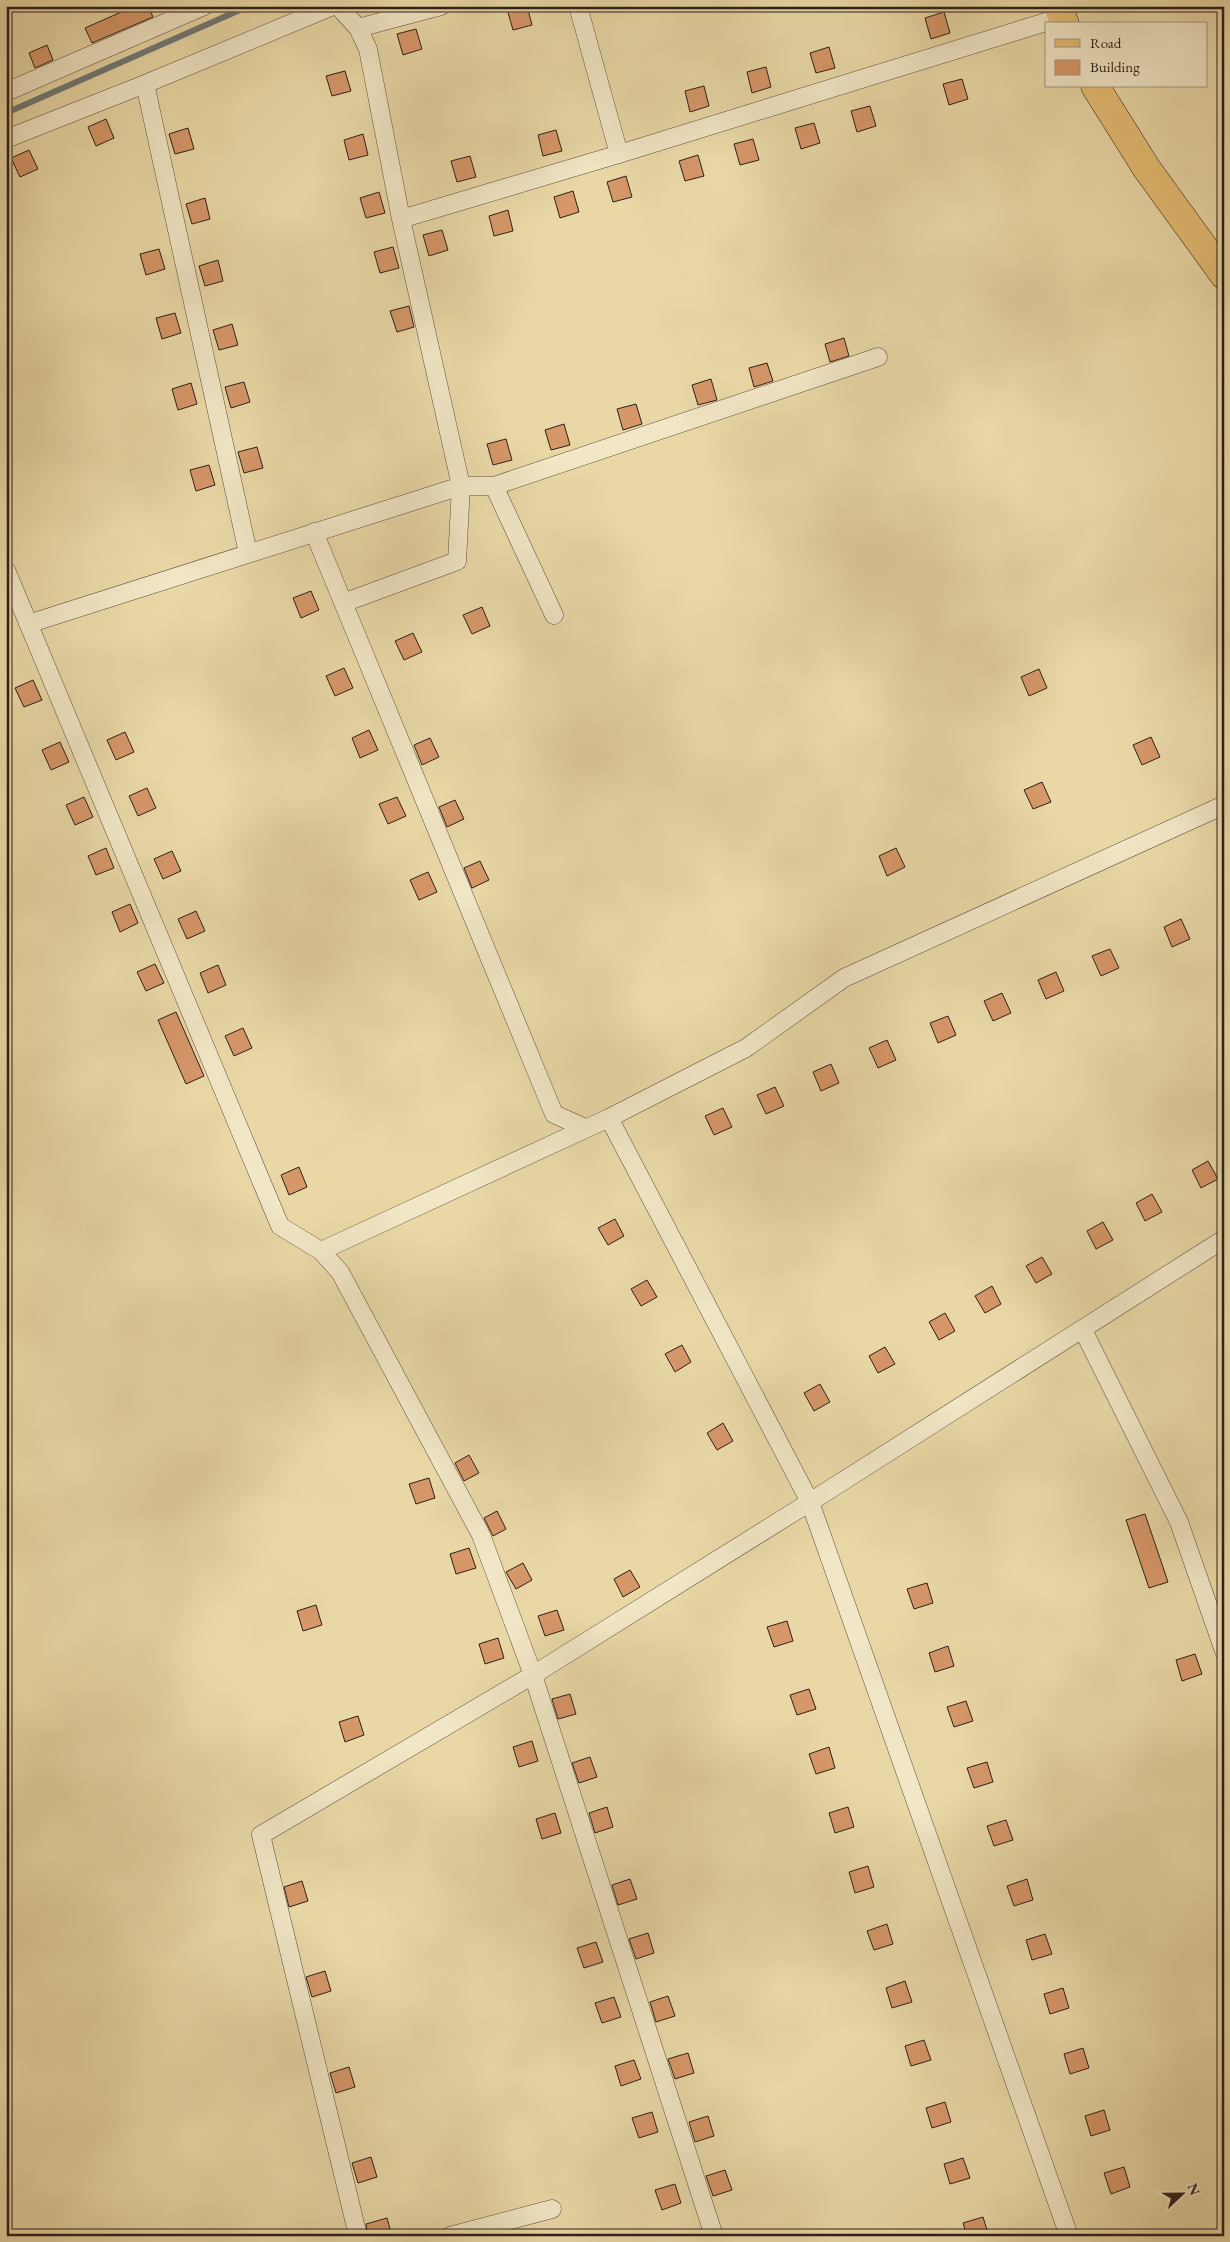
<svg xmlns="http://www.w3.org/2000/svg" width="1230" height="2242" font-family="'EB Garamond',serif">
	<style>
		.lines { fill: none; stroke-linecap: round; stroke-linejoin: round }
		.stream { stroke: #707a76; stroke-width: 6 }
		.building { fill: #d69769; stroke: #2c1f1a }
		.street-casing { stroke: #5b4d3d; stroke-width: 19 }
		.primary-casing { stroke: #2c1f1a; stroke-width: 29 }
		.street { stroke: #f1e6c5; stroke-width: 18 }
		.primary { stroke: #e4bc73; stroke-width: 28 }
	</style>
	<rect width="100%" height="100%" fill="#e9d8a6"/>
	<filter id="stains"><feTurbulence type="fractalNoise" baseFrequency=".004" numOctaves="4"/><feColorMatrix values="0 0 0 0 .2 0 0 0 0 .09 0 0 0 0 .02 0 0 0 .5 -.17"/></filter>
	<radialGradient id="worn" r=".72"><stop offset=".6" stop-color="#630" stop-opacity="0"/><stop offset="1" stop-color="#630" stop-opacity=".3"/></radialGradient>
	<g class="lines">
		<!-- stream -->
		<path class="stream" d="M 6,113 L 249,6"/>
	</g>
	<!-- building -->
	<path class="building" d="M 135,6 L 148,6 L 153,17 L 92,43 L 85,28 Z
		M 517,6 L 527,6 L 532,25 L 513,30 L 507,9 Z
		M 944,12 L 950,33 L 931,39 L 925,18 Z
		M 416,29 L 422,49 L 403,55 L 397,34 Z
		M 47,45 L 53,60 L 35,68 L 29,53 Z
		M 829,47 L 835,68 L 816,73 L 810,53 Z
		M 766,67 L 771,87 L 752,93 L 747,72 Z
		M 345,71 L 351,91 L 332,96 L 326,76 Z
		M 962,79 L 968,99 L 949,105 L 943,84 Z
		M 704,86 L 709,106 L 690,112 L 685,91 Z
		M 870,106 L 876,126 L 857,132 L 851,111 Z
		M 106,119 L 114,138 L 96,146 L 88,127 Z
		M 814,123 L 820,143 L 801,149 L 795,128 Z
		M 188,128 L 194,149 L 175,154 L 169,134 Z
		M 556,130 L 562,151 L 543,156 L 538,135 Z
		M 363,134 L 368,155 L 349,160 L 344,140 Z
		M 753,139 L 759,160 L 740,165 L 734,144 Z
		M 29,150 L 38,169 L 20,177 L 11,158 Z
		M 698,155 L 704,176 L 685,181 L 679,161 Z
		M 470,156 L 476,177 L 457,182 L 451,161 Z
		M 626,176 L 632,197 L 613,202 L 607,182 Z
		M 573,191 L 579,212 L 560,218 L 554,197 Z
		M 379,192 L 385,213 L 366,218 L 360,198 Z
		M 205,198 L 210,219 L 192,224 L 186,204 Z
		M 508,210 L 513,231 L 494,236 L 489,216 Z
		M 442,230 L 448,250 L 429,256 L 423,235 Z
		M 393,247 L 399,268 L 380,273 L 374,252 Z
		M 159,249 L 165,269 L 146,275 L 140,254 Z
		M 218,260 L 223,281 L 205,286 L 199,266 Z
		M 409,306 L 414,327 L 397,332 L 390,311 Z
		M 175,313 L 181,333 L 162,339 L 156,318 Z
		M 232,324 L 238,345 L 219,350 L 213,330 Z
		M 844,338 L 849,356 L 830,362 L 825,344 Z
		M 767,363 L 773,381 L 754,387 L 749,368 Z
		M 711,379 L 717,400 L 698,405 L 692,385 Z
		M 244,382 L 250,402 L 231,408 L 225,387 Z
		M 191,383 L 197,404 L 178,410 L 172,389 Z
		M 636,404 L 642,424 L 623,430 L 617,409 Z
		M 564,424 L 570,445 L 551,450 L 545,430 Z
		M 506,439 L 512,460 L 493,465 L 487,444 Z
		M 257,447 L 263,468 L 244,473 L 238,452 Z
		M 209,465 L 215,485 L 196,491 L 190,470 Z
		M 311,591 L 319,610 L 301,618 L 293,598 Z
		M 482,607 L 490,626 L 472,634 L 463,615 Z
		M 413,633 L 422,652 L 404,660 L 395,641 Z
		M 344,668 L 353,688 L 335,696 L 326,676 Z
		M 1039,669 L 1047,688 L 1029,696 L 1021,677 Z
		M 33,680 L 42,700 L 24,707 L 15,688 Z
		M 369,730 L 378,750 L 360,758 L 352,738 Z
		M 125,732 L 134,752 L 116,760 L 107,740 Z
		M 1151,737 L 1160,757 L 1142,765 L 1133,745 Z
		M 430,738 L 439,757 L 422,765 L 414,745 Z
		M 60,742 L 69,762 L 51,770 L 42,750 Z
		M 1042,782 L 1051,802 L 1033,809 L 1024,790 Z
		M 147,788 L 156,808 L 138,816 L 129,796 Z
		M 84,797 L 93,817 L 75,825 L 66,805 Z
		M 397,797 L 406,816 L 388,824 L 379,804 Z
		M 455,800 L 464,819 L 447,827 L 439,807 Z
		M 106,848 L 114,868 L 96,875 L 88,856 Z
		M 896,848 L 905,867 L 887,876 L 879,856 Z
		M 172,851 L 181,871 L 163,879 L 154,859 Z
		M 480,861 L 489,880 L 472,888 L 464,868 Z
		M 428,872 L 437,892 L 419,900 L 410,880 Z
		M 130,904 L 138,923 L 120,932 L 112,912 Z
		M 196,911 L 205,931 L 187,939 L 178,919 Z
		M 1181,919 L 1190,939 L 1172,947 L 1164,927 Z
		M 1110,949 L 1119,968 L 1101,976 L 1092,956 Z
		M 155,964 L 164,983 L 146,991 L 137,972 Z
		M 218,965 L 226,985 L 208,993 L 200,973 Z
		M 1056,972 L 1064,991 L 1046,999 L 1038,980 Z
		M 1002,993 L 1011,1013 L 993,1021 L 984,1001 Z
		M 176,1012 L 204,1076 L 186,1084 L 158,1020 Z
		M 948,1016 L 956,1035 L 938,1043 L 930,1023 Z
		M 243,1028 L 252,1048 L 234,1056 L 225,1036 Z
		M 887,1040 L 896,1060 L 878,1068 L 869,1048 Z
		M 831,1064 L 839,1083 L 821,1091 L 813,1072 Z
		M 775,1087 L 784,1106 L 766,1114 L 757,1095 Z
		M 723,1108 L 732,1127 L 714,1135 L 705,1116 Z
		M 1208,1161 L 1218,1179 L 1201,1188 L 1192,1170 Z
		M 299,1167 L 307,1187 L 289,1195 L 281,1175 Z
		M 1152,1194 L 1162,1212 L 1145,1221 L 1136,1203 Z
		M 615,1219 L 624,1236 L 608,1245 L 598,1228 Z
		M 1103,1222 L 1113,1240 L 1096,1249 L 1087,1231 Z
		M 1042,1257 L 1052,1274 L 1036,1283 L 1026,1266 Z
		M 647,1280 L 657,1297 L 641,1306 L 631,1289 Z
		M 992,1286 L 1001,1304 L 985,1313 L 975,1296 Z
		M 945,1313 L 955,1331 L 939,1340 L 929,1322 Z
		M 682,1345 L 691,1362 L 675,1372 L 665,1354 Z
		M 885,1347 L 895,1364 L 878,1373 L 869,1356 Z
		M 820,1384 L 830,1402 L 814,1411 L 804,1393 Z
		M 723,1423 L 733,1441 L 717,1450 L 707,1433 Z
		M 469,1455 L 479,1473 L 464,1481 L 455,1463 Z
		M 429,1478 L 435,1498 L 416,1504 L 409,1484 Z
		M 497,1511 L 506,1529 L 493,1536 L 484,1518 Z
		M 1145,1514 L 1168,1582 L 1149,1588 L 1126,1520 Z
		M 469,1548 L 476,1568 L 456,1574 L 450,1554 Z
		M 523,1563 L 532,1580 L 516,1589 L 506,1572 Z
		M 630,1570 L 640,1587 L 623,1597 L 614,1579 Z
		M 927,1583 L 933,1603 L 914,1609 L 907,1589 Z
		M 316,1605 L 322,1625 L 303,1631 L 297,1611 Z
		M 557,1610 L 564,1630 L 545,1636 L 538,1616 Z
		M 787,1621 L 793,1641 L 774,1647 L 767,1627 Z
		M 498,1638 L 504,1658 L 485,1664 L 479,1644 Z
		M 948,1646 L 954,1666 L 935,1672 L 929,1653 Z
		M 1195,1654 L 1202,1674 L 1182,1681 L 1176,1660 Z
		M 809,1689 L 816,1709 L 797,1715 L 790,1695 Z
		M 570,1694 L 576,1714 L 558,1719 L 552,1699 Z
		M 966,1701 L 973,1721 L 954,1727 L 947,1707 Z
		M 358,1716 L 364,1735 L 345,1742 L 339,1722 Z
		M 532,1741 L 538,1761 L 519,1767 L 513,1747 Z
		M 829,1747 L 835,1768 L 816,1774 L 809,1754 Z
		M 590,1757 L 597,1777 L 579,1783 L 572,1763 Z
		M 987,1762 L 993,1782 L 974,1788 L 967,1768 Z
		M 607,1807 L 613,1827 L 595,1833 L 589,1813 Z
		M 848,1807 L 854,1827 L 835,1833 L 829,1813 Z
		M 555,1813 L 561,1833 L 542,1839 L 536,1819 Z
		M 1006,1820 L 1013,1840 L 994,1846 L 987,1826 Z
		M 868,1866 L 874,1887 L 855,1893 L 849,1872 Z
		M 630,1879 L 637,1899 L 618,1905 L 612,1885 Z
		M 1027,1879 L 1033,1900 L 1014,1906 L 1007,1886 Z
		M 302,1881 L 308,1901 L 289,1907 L 284,1887 Z
		M 887,1924 L 893,1944 L 874,1950 L 867,1931 Z
		M 648,1933 L 654,1953 L 636,1959 L 629,1939 Z
		M 1045,1934 L 1052,1954 L 1032,1960 L 1026,1940 Z
		M 596,1942 L 603,1962 L 584,1968 L 577,1948 Z
		M 325,1971 L 331,1991 L 312,1997 L 306,1977 Z
		M 905,1981 L 912,2002 L 892,2008 L 886,1988 Z
		M 1063,1988 L 1069,2008 L 1050,2014 L 1044,1994 Z
		M 668,1996 L 675,2016 L 656,2022 L 650,2002 Z
		M 614,1997 L 621,2017 L 602,2023 L 595,2003 Z
		M 924,2040 L 931,2060 L 911,2066 L 905,2046 Z
		M 1083,2048 L 1089,2068 L 1070,2074 L 1064,2054 Z
		M 688,2053 L 694,2073 L 675,2079 L 668,2059 Z
		M 634,2060 L 641,2079 L 621,2086 L 615,2066 Z
		M 349,2067 L 355,2087 L 336,2093 L 330,2073 Z
		M 945,2102 L 951,2122 L 932,2128 L 926,2108 Z
		M 1104,2110 L 1110,2130 L 1091,2136 L 1085,2116 Z
		M 652,2112 L 658,2132 L 639,2138 L 632,2118 Z
		M 708,2116 L 714,2136 L 695,2142 L 689,2122 Z
		M 371,2157 L 377,2177 L 358,2183 L 352,2163 Z
		M 963,2158 L 970,2178 L 950,2184 L 944,2164 Z
		M 1124,2167 L 1130,2187 L 1111,2194 L 1104,2173 Z
		M 725,2170 L 732,2190 L 713,2196 L 706,2176 Z
		M 675,2184 L 681,2203 L 662,2210 L 655,2190 Z
		M 983,2217 L 989,2236 L 967,2236 L 963,2223 Z
		M 387,2218 L 392,2236 L 368,2236 L 366,2224 Z"/>
	<g class="lines">
		<defs>
			<path id="street" d="M 338,6 L 358,28 L 368,49 L 401,219 L 461,486 L 457,561 L 343,603
				M 578,6 L 619,154
				M 358,28 L 441,6
				M 145,84 L 333,6
				M 6,92 L 204,6
				M 6,139 L 145,84 L 248,553
				M 401,219 L 619,154 L 1062,17
				M 494,486 L 554,615
				M 314,532 L 554,1114 L 585,1128
				M 6,570 L 280,1226 L 321,1251 L 340,1272 L 481,1535 L 533,1675 L 714,2236
				M 28,624 L 461,486 L 494,486 L 878,357
				M 609,1118 L 810,1502 L 1069,2236
				M 321,1251 L 609,1118 L 746,1048 L 844,978 L 1224,805
				M 1083,1330 L 1179,1522 L 1224,1651
				M 358,2236 L 261,1835 L 533,1675 L 810,1502 L 1224,1239
				M 450,2236 L 552,2209"/>
			<path id="primary" d="M 1058,6 L 1065,24
				M 1095,86 L 1147,169 L 1224,275"/>
		</defs>
		<!-- street casing -->
		<use href="#street" class="street-casing"/>
		<!-- primary casing -->
		<use href="#primary" class="primary-casing"/>
		<!-- street -->
		<use href="#street" class="street"/>
		<!-- primary -->
		<use href="#primary" class="primary"/>
	</g>
	<!-- margin -->
	<rect width="1230" height="2242" fill="none" stroke="#e9d8a6" stroke-width="25"/>
	<rect x="8" y="8" width="1215" height="2227" fill="none" stroke="#2c1f1a" stroke-width="2.5"/>
	<rect x="12" y="12" width="1205" height="2217" fill="none" stroke="#2c1f1a"/>
	<!-- legend -->
	<rect x="1045" y="22" width="162" height="65" fill="#f1e6c5" stroke="#a29681"/>
	<rect x="1055" y="39" width="25" height="8" fill="#e4bc73" stroke="#a29681"/>
	<text x="1090" y="48" font-size="15" fill="#2c1f1a">Road</text>
	<rect x="1055" y="60" width="25" height="15" fill="#d69769" stroke="#a29681"/>
	<text x="1090" y="72" font-size="15" fill="#2c1f1a">Building</text>
	<!-- north arrow -->
	<g transform="translate(1182 2194) rotate(68)" stroke="#f1e6c5" stroke-width="4" paint-order="stroke">
	<path d="M0-4L9 19L0 12L-9 19Z" fill="#2c1f1a"/>
	<text y="-8" font-size="14" font-weight="bold" text-anchor="middle" fill="#2c1f1a">N</text>
	</g>
	<rect width="100%" height="100%" filter="url(#stains)"/>
	<rect width="100%" height="100%" fill="url(#worn)"/>
</svg>
